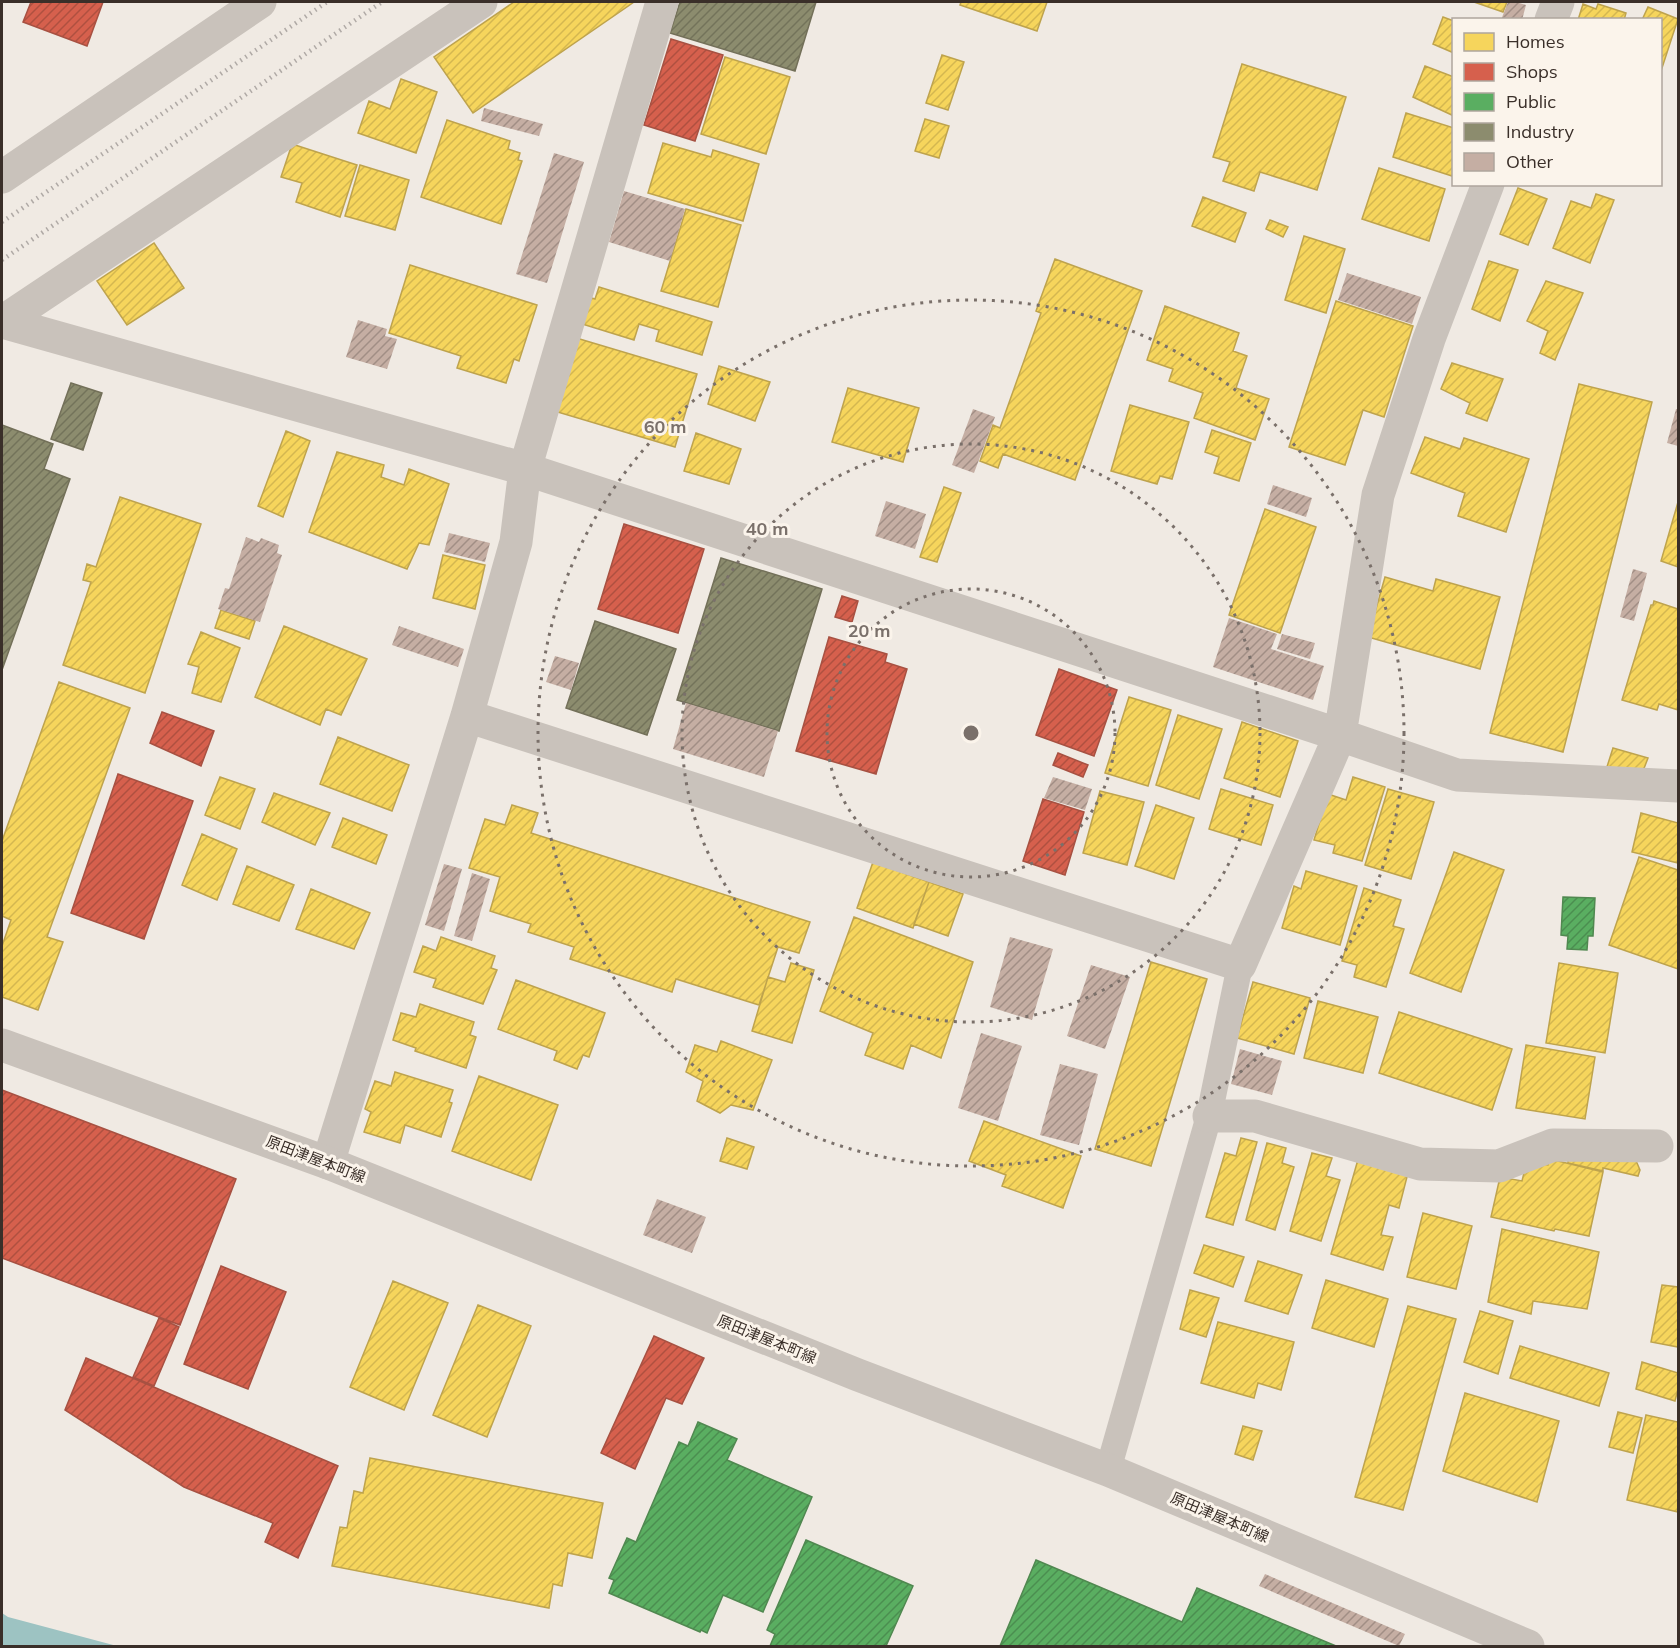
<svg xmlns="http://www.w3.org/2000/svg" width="1680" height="1648" font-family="Mulish,'Noto Sans JP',sans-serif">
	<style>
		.water { fill: #9dc3c2 }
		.homes { fill: url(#homes-hatch); stroke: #bea34d; stroke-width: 1.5 }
		.shops { fill: url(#shops-hatch); stroke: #a75142; stroke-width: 1.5 }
		.public { fill: url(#public-hatch); stroke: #508850; stroke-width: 1.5 }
		.industry { fill: url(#industry-hatch); stroke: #737059; stroke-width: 1.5 }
		.building { fill: url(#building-hatch) }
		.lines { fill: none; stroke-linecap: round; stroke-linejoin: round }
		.service { stroke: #c9c2bb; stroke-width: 26 }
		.minor { stroke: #c9c2bb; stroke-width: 33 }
		.tertiary { stroke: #c9c2bb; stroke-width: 33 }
		.rail { stroke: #b0aaa6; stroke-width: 4.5; stroke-dasharray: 1.5 4.5; stroke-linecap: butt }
		.ring { fill: none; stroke: #7a706a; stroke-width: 3; stroke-dasharray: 3 6 }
		.labels { text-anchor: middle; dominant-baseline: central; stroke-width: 6; stroke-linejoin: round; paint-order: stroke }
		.street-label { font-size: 15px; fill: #3a2f29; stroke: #fbf4eb }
		.centre { fill: #7a706a; stroke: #fbf4eb; stroke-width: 3 }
		.ring-label { font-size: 18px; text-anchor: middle; font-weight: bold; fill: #7a706a; stroke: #fbf4eb; stroke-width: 6; stroke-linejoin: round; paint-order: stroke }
	</style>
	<defs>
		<pattern id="homes-hatch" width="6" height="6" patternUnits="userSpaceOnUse" patternTransform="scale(1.5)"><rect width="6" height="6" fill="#f6d55c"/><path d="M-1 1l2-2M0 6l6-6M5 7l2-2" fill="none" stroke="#d4b750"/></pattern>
		<pattern id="shops-hatch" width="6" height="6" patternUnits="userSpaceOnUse" patternTransform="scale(1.5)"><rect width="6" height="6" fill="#d6604d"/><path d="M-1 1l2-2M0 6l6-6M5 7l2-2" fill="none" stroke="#af5040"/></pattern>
		<pattern id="public-hatch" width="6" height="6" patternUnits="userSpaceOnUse" patternTransform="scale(1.5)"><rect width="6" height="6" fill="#5aae61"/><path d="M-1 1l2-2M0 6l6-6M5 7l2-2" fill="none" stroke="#4b8e50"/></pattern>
		<pattern id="industry-hatch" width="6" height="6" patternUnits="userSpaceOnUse" patternTransform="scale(1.5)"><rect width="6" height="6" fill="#8c8c6e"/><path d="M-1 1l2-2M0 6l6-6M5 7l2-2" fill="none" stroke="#73735a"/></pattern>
		<pattern id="building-hatch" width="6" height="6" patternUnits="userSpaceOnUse" patternTransform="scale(1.5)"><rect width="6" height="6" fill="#c5aea3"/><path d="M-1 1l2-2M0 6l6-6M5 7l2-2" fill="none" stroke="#a18e85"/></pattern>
	</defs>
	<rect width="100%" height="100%" fill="#f0eae3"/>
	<!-- water -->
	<path class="water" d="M 2,1613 L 8,1617 L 117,1646 L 2,1646 Z"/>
	<!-- homes -->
	<path class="homes" d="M 514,2 L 634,2 L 473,113 L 434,57 Z
		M 961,2 L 1047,2 L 1037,31 L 960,5 Z
		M 1474,2 L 1507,2 L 1503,12 Z
		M 1583,4 L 1596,9 L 1598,4 L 1626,13 L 1624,20 L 1578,20 Z
		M 1648,7 L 1678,19 L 1660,74 L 1660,20 L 1642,20 Z
		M 1443,17 L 1454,21 L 1454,53 L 1433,44 Z
		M 942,55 L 964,62 L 948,110 L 926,103 Z
		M 725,57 L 790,77 L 766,154 L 701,134 Z
		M 1242,64 L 1346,97 L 1317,190 L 1260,172 L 1254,191 L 1223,181 L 1230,162 L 1213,157 Z
		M 1425,66 L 1454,77 L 1454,116 L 1413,97 Z
		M 401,79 L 437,92 L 416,153 L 358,133 L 369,101 L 390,109 Z
		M 1406,113 L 1454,128 L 1454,170 L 1452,176 L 1393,157 Z
		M 925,119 L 949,126 L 939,158 L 915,151 Z
		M 447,120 L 510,141 L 508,149 L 520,153 L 518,160 L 522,161 L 501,224 L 421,197 Z
		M 663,143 L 711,157 L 713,150 L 759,164 L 743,221 L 648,193 Z
		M 292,144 L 357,165 L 340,217 L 296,202 L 302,183 L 281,177 Z
		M 360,165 L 409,180 L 395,230 L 345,216 Z
		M 1379,168 L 1445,189 L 1429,241 L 1362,219 Z
		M 1518,188 L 1547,199 L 1528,245 L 1500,234 Z
		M 1596,194 L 1614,200 L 1590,263 L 1553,248 L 1571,201 L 1591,208 Z
		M 1203,197 L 1246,213 L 1235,242 L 1192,226 Z
		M 686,209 L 741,225 L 718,307 L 661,291 Z
		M 1270,220 L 1288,227 L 1283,237 L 1266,229 Z
		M 1304,236 L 1345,249 L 1326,313 L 1285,300 Z
		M 154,243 L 184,288 L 127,325 L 97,281 Z
		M 1055,259 L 1142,291 L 1075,480 L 1003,454 L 998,468 L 980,461 L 993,425 L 1000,428 L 1041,313 L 1036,311 Z
		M 1489,261 L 1518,270 L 1500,321 L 1472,309 Z
		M 410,265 L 537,305 L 519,361 L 514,359 L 506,383 L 457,368 L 461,356 L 389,333 Z
		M 1546,281 L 1583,293 L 1555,360 L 1540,353 L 1548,331 L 1527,321 Z
		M 599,287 L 712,322 L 702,355 L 656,341 L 659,330 L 639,324 L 634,340 L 579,323 L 588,297 L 595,299 Z
		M 1336,301 L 1413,326 L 1384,417 L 1363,410 L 1345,465 L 1289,447 Z
		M 1165,306 L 1239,333 L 1233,351 L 1247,356 L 1236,388 L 1269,399 L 1255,440 L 1194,418 L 1203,393 L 1169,381 L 1173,369 L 1147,360 Z
		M 573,337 L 697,374 L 675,447 L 551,410 Z
		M 1452,363 L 1503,379 L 1487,421 L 1466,413 L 1470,403 L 1441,389 Z
		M 719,366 L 770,382 L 755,421 L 708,404 Z
		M 1579,384 L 1652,402 L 1563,752 L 1490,733 Z
		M 848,388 L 919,408 L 903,462 L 832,442 Z
		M 1130,405 L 1189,422 L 1172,479 L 1160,476 L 1157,484 L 1111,471 Z
		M 1212,430 L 1251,443 L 1239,481 L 1214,473 L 1219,457 L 1205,452 Z
		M 286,431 L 310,441 L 283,517 L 258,506 Z
		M 696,433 L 741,449 L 729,484 L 684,471 Z
		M 1425,437 L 1460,449 L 1464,438 L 1529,459 L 1506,532 L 1458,516 L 1465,493 L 1411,473 Z
		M 337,452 L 384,465 L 381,477 L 404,485 L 409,469 L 449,484 L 429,545 L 419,543 L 407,569 L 309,532 Z
		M 944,487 L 961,493 L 937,562 L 920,557 Z
		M 120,497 L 201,524 L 145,693 L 63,665 L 91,582 L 83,580 L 87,564 L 96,567 Z
		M 1678,502 L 1678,567 L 1661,561 Z
		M 1265,509 L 1316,527 L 1280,633 L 1229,615 Z
		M 443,555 L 485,565 L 475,609 L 433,598 Z
		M 1385,577 L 1433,591 L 1436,579 L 1500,597 L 1480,669 L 1368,637 Z
		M 1654,601 L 1678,609 L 1678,710 L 1659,704 L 1657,710 L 1622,700 L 1651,605 L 1653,605 Z
		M 221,610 L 255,621 L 249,639 L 215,628 Z
		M 284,626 L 367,659 L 341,715 L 326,709 L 320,725 L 255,697 Z
		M 201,632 L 240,648 L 221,702 L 192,693 L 199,667 L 188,664 Z
		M 59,682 L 130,708 L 47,937 L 63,942 L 38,1010 L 2,997 L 2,946 L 11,920 L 2,916 L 2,841 Z
		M 1129,697 L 1171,710 L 1148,786 L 1105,773 Z
		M 1178,715 L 1222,729 L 1199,799 L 1156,785 Z
		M 1242,722 L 1298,741 L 1280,797 L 1224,778 Z
		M 338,737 L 409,765 L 392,811 L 320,784 Z
		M 1613,748 L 1648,758 L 1643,771 L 1605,773 Z
		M 220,777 L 255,789 L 240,829 L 205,815 Z
		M 1353,777 L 1385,787 L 1362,861 L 1333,853 L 1335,845 L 1314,840 L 1328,794 L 1346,800 Z
		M 1221,789 L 1273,805 L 1261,845 L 1209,829 Z
		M 1388,789 L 1434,802 L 1411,879 L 1365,865 Z
		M 1100,791 L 1144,802 L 1127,865 L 1083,853 Z
		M 274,793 L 330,813 L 315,845 L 262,822 Z
		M 512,805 L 538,813 L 531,833 L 810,922 L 799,953 L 778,947 L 759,1005 L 676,979 L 672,992 L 570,959 L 574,947 L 528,932 L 531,924 L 490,911 L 500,877 L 469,868 L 485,819 L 505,825 Z
		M 1156,805 L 1194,818 L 1174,879 L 1135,866 Z
		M 1641,813 L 1678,823 L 1678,863 L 1632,852 Z
		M 343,818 L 387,835 L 376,864 L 332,847 Z
		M 202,834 L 237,849 L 217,900 L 182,885 Z
		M 1454,852 L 1504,870 L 1461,992 L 1410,973 Z
		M 1639,857 L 1678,870 L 1678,969 L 1609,945 Z
		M 873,862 L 929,882 L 913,928 L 857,908 Z
		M 247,866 L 294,885 L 279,921 L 233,904 Z
		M 1306,871 L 1357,886 L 1340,945 L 1282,928 L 1294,886 L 1301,889 Z
		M 929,882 L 963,894 L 948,936 L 914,924 Z
		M 1364,888 L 1401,900 L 1393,926 L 1404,929 L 1386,987 L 1354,977 L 1357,965 L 1342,961 Z
		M 311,889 L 370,913 L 354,949 L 296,929 Z
		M 854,917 L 973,962 L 941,1058 L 911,1045 L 903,1069 L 865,1055 L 873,1033 L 820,1011 Z
		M 441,937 L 495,956 L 491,968 L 497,970 L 483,1004 L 433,987 L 436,979 L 414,972 L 423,946 L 436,951 Z
		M 1151,962 L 1207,979 L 1151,1166 L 1095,1149 Z
		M 791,963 L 814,970 L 792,1043 L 752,1031 L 768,977 L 785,982 Z
		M 1559,963 L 1618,973 L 1605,1053 L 1546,1043 Z
		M 516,980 L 605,1013 L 589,1057 L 583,1055 L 577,1069 L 554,1060 L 557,1051 L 498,1029 Z
		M 1253,982 L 1310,998 L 1294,1054 L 1237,1038 Z
		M 1318,1001 L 1378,1017 L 1363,1073 L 1304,1058 Z
		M 420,1004 L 474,1022 L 470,1035 L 476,1037 L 466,1068 L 415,1051 L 416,1048 L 393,1040 L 401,1013 L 416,1017 Z
		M 1399,1012 L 1512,1049 L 1492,1110 L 1379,1073 Z
		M 721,1041 L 772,1060 L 753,1110 L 731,1105 L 720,1113 L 697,1101 L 703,1081 L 686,1072 L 695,1045 L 717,1052 Z
		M 1526,1045 L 1595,1057 L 1585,1119 L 1516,1108 Z
		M 395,1072 L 453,1090 L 449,1102 L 452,1103 L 441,1137 L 405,1125 L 400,1143 L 364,1132 L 371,1112 L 365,1109 L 375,1081 L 391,1086 Z
		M 479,1076 L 558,1105 L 531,1180 L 452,1151 Z
		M 984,1121 L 1081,1156 L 1063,1208 L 1002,1186 L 1006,1175 L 969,1161 Z
		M 727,1138 L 754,1147 L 747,1169 L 720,1161 Z
		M 1241,1138 L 1257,1142 L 1233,1225 L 1206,1217 L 1225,1153 L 1236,1156 Z
		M 1267,1143 L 1286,1148 L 1282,1163 L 1294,1167 L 1275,1230 L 1246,1220 Z
		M 1312,1153 L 1332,1158 L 1326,1176 L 1340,1180 L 1321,1241 L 1290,1231 Z
		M 1568,1155 L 1634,1156 L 1640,1170 L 1638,1176 L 1603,1168 L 1603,1171 L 1568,1163 Z
		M 1359,1156 L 1409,1169 L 1399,1208 L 1389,1205 L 1381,1235 L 1393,1237 L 1383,1270 L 1331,1254 Z
		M 1550,1159 L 1603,1172 L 1589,1236 L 1555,1229 L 1554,1231 L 1491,1217 L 1500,1177 L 1522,1181 L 1526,1165 L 1535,1163 L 1548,1165 Z
		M 1423,1213 L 1472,1226 L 1456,1289 L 1407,1277 Z
		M 1502,1229 L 1599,1252 L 1587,1309 L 1533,1301 L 1531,1314 L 1488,1302 Z
		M 1204,1245 L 1244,1257 L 1233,1287 L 1194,1273 Z
		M 1258,1261 L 1302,1275 L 1288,1314 L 1245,1301 Z
		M 1326,1280 L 1388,1299 L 1374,1347 L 1312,1328 Z
		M 393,1281 L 448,1303 L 404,1410 L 350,1387 Z
		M 1662,1285 L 1678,1287 L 1678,1347 L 1651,1342 Z
		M 1190,1290 L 1219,1298 L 1206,1337 L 1180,1329 Z
		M 478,1305 L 531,1326 L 487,1437 L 433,1415 Z
		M 1408,1306 L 1456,1319 L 1403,1510 L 1355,1497 Z
		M 1480,1311 L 1513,1321 L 1498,1374 L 1464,1362 Z
		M 1218,1322 L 1294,1342 L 1281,1390 L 1258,1383 L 1254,1398 L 1201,1383 Z
		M 1520,1346 L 1609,1373 L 1599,1406 L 1510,1378 Z
		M 1642,1362 L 1678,1373 L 1678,1389 L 1675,1401 L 1636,1389 Z
		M 1465,1393 L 1559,1421 L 1537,1502 L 1443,1471 Z
		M 1618,1412 L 1642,1418 L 1633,1453 L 1609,1447 Z
		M 1646,1415 L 1678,1422 L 1678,1512 L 1627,1500 Z
		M 1243,1426 L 1262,1431 L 1253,1460 L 1235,1454 Z
		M 370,1458 L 603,1503 L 592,1558 L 568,1553 L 562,1586 L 553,1584 L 549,1608 L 332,1566 L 340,1527 L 347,1528 L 354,1491 L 363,1493 Z"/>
	<!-- shops -->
	<path class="shops" d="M 31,2 L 103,2 L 87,46 L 23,22 Z
		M 671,39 L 723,55 L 695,141 L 644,125 Z
		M 624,524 L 704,549 L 678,633 L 598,609 Z
		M 842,596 L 858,601 L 852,622 L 835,617 Z
		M 829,637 L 887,654 L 885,662 L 907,669 L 876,774 L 796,751 Z
		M 1059,669 L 1117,690 L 1094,756 L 1036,735 Z
		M 162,712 L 214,731 L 201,766 L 150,743 Z
		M 1058,753 L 1088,765 L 1083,777 L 1053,765 Z
		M 118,774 L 193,801 L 144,939 L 71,913 Z
		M 1043,799 L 1084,812 L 1065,875 L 1023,861 Z
		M 2,1090 L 236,1179 L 180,1325 L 2,1258 Z
		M 221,1266 L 286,1292 L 248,1389 L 184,1364 Z
		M 159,1318 L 179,1327 L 154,1386 L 133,1377 Z
		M 654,1336 L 704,1358 L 682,1404 L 666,1398 L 635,1469 L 601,1453 Z
		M 86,1358 L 338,1466 L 298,1558 L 265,1542 L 273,1523 L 184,1487 L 65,1410 Z"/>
	<!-- public -->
	<path class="public" d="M 1563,897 L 1595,898 L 1593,936 L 1588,936 L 1587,950 L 1567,949 L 1568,936 L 1561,935 Z
		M 698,1422 L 737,1439 L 727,1460 L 812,1497 L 763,1612 L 723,1595 L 707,1633 L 701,1630 L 700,1632 L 609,1593 L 614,1580 L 609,1578 L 627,1538 L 636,1542 L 679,1442 L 688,1446 Z
		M 806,1540 L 913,1586 L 886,1646 L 770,1646 L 775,1634 L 767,1630 Z
		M 1036,1560 L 1182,1622 L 1197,1588 L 1336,1646 L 1000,1646 Z"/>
	<!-- industry -->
	<path class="industry" d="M 680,2 L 816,2 L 795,71 L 670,33 Z
		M 71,383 L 102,393 L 83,450 L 51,439 Z
		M 2,425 L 53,444 L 44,469 L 70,479 L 2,670 Z
		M 721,558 L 822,589 L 779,731 L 677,700 Z
		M 595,621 L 676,649 L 647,735 L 566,708 Z"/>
	<!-- building -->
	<path class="building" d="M 1508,2 L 1516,2 L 1526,5 L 1522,20 L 1501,20 Z
		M 484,108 L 543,124 L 539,136 L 481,121 Z
		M 554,153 L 584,162 L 547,283 L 516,274 Z
		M 624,191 L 685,209 L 670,261 L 609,242 Z
		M 1347,273 L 1421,297 L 1412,324 L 1338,300 Z
		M 358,320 L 387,329 L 385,336 L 397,339 L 387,369 L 346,357 Z
		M 973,409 L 995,417 L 974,473 L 952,465 Z
		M 1676,409 L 1678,409 L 1678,446 L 1667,443 Z
		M 1273,485 L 1312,498 L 1306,517 L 1267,504 Z
		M 886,501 L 926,514 L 915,549 L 875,536 Z
		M 449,533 L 490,543 L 485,562 L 444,552 Z
		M 246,537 L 259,542 L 261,538 L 279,545 L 277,553 L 282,555 L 260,622 L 218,609 L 225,588 L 229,589 Z
		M 1633,569 L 1647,573 L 1634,621 L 1620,617 Z
		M 1229,618 L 1277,634 L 1271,649 L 1324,666 L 1313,700 L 1213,667 Z
		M 399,626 L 464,649 L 458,667 L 392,645 Z
		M 1282,634 L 1315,643 L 1310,659 L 1277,649 Z
		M 555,656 L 579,663 L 571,690 L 546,682 Z
		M 686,703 L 778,731 L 764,777 L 673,749 Z
		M 1053,777 L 1092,789 L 1085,810 L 1044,798 Z
		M 444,864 L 462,869 L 444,931 L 425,925 Z
		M 472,873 L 490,879 L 472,941 L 454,936 Z
		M 1010,937 L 1053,949 L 1032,1020 L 990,1007 Z
		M 1091,965 L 1130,977 L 1105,1049 L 1067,1036 Z
		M 981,1033 L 1022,1046 L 998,1121 L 958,1108 Z
		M 1240,1049 L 1282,1061 L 1272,1095 L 1231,1084 Z
		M 1060,1064 L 1098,1074 L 1079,1145 L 1040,1135 Z
		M 657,1199 L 706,1217 L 692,1253 L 643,1235 Z
		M 1265,1574 L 1405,1634 L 1399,1646 L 1259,1586 Z"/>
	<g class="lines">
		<!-- service -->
		<path class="service" d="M 1108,1470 L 1209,1116 L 1240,965"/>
		<!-- minor -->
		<path class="minor" d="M 1551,20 L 1558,2
			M 2,177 L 260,2
			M 2,322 L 525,469 L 1340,735 L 1457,775 L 1678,786
			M 2,322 L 481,2
			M 467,716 L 1240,965 L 1340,735 L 1378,495 L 1429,339 L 1488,184
			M 1209,1116 L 1255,1116 L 1420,1164 L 1499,1166 L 1553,1145 L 1657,1146
			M 328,1163 L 467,716 L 516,542 L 525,469 L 662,2"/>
		<!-- tertiary -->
		<path class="tertiary" d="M 2,1045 L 328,1163 L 858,1375 L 1108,1470 L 1528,1646"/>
		<!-- rail -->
		<path class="rail" d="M 2,222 L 327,2
			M 2,260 L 382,2"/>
	</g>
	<!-- distance rings -->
	<g class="ring">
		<circle cx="971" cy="733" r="144"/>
		<circle cx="971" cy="733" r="289"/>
		<circle cx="971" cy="733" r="433"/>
	</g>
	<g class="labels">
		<!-- street labels -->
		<g class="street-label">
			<text transform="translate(316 1159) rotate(21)">原田津屋本町線</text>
			<text transform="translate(767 1339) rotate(22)">原田津屋本町線</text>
			<text transform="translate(1220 1517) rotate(23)">原田津屋本町線</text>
		</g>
	</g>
	<circle cx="971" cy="733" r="9" class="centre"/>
	<g class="ring-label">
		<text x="665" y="433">60 m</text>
		<text x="767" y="535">40 m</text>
		<text x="869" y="637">20 m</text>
	</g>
	<!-- border -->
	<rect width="1680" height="1648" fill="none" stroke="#3a2f29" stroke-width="6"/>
	<!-- legend -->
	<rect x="1452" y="18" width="210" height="168" fill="#fbf4eb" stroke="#aea59d" stroke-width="1.5"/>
	<rect x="1464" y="33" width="30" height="18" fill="#f6d55c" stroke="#aea59d" stroke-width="1.5"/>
	<text x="1506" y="48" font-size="18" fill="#3a2f29">Homes</text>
	<rect x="1464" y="63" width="30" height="18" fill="#d6604d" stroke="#aea59d" stroke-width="1.5"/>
	<text x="1506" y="78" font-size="18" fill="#3a2f29">Shops</text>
	<rect x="1464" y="93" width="30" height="18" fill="#5aae61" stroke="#aea59d" stroke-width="1.5"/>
	<text x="1506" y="108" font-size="18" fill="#3a2f29">Public</text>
	<rect x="1464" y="123" width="30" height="18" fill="#8c8c6e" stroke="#aea59d" stroke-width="1.5"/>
	<text x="1506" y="138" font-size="18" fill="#3a2f29">Industry</text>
	<rect x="1464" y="153" width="30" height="18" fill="#c5aea3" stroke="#aea59d" stroke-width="1.5"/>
	<text x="1506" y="168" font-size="18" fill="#3a2f29">Other</text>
</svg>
